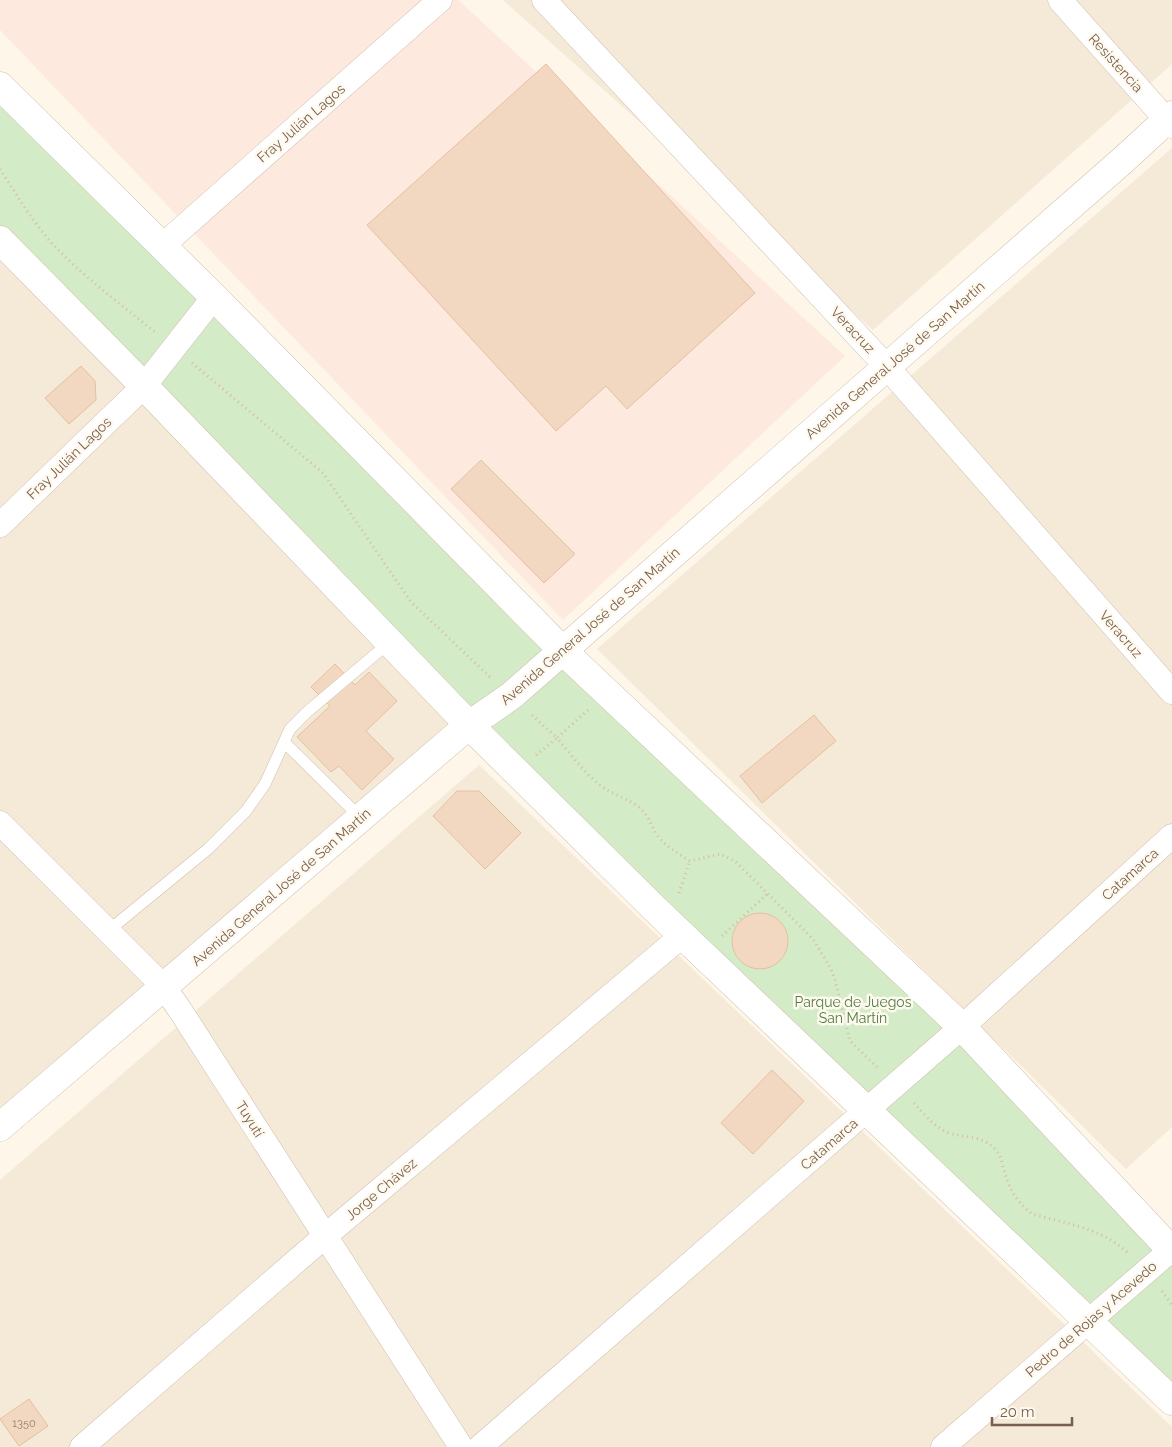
<svg xmlns="http://www.w3.org/2000/svg" width="1172" height="1447" font-family="Raleway,sans-serif">
	<style>
		.residential { fill: #f5e9d8 }
		.commercial { fill: #fde9dd }
		.green { fill: #d3ebc7 }
		.building { fill: #f3d8c1; stroke: #e5bfa1 }
		.lines { fill: none; stroke-linecap: round; stroke-linejoin: round }
		.lane-casing { stroke: #cfbfae; stroke-width: 12 }
		.street-casing { stroke: #cfbfae; stroke-width: 25 }
		.secondary-casing { stroke: #d2c0ac; stroke-width: 29 }
		.path { stroke: #d8bba3; stroke-width: 3; stroke-dasharray: 1 4; stroke-linecap: butt }
		.lane { stroke: #fff; stroke-width: 11 }
		.street { stroke: #fff; stroke-width: 24 }
		.secondary { stroke: #fff; stroke-width: 28 }
		.labels { text-anchor: middle; dominant-baseline: central; stroke-width: 5; stroke-linejoin: round; paint-order: stroke }
		.number-label { font-size: 11px; fill: #977c69 }
		.street-label { font-size: 14px; fill: #785e4c; stroke: #fffaf0 }
		.park-label { font-size: 14px; fill: #517e43; stroke: #fffaf0 }
	</style>
	<rect width="100%" height="100%" fill="#fdf6e9"/>
	<!-- residential -->
	<path class="residential" d="M 503,0 L 1172,0 L 1172,64 L 873,330 Z
		M 1172,148 L 1172,1127 L 1126,1169 L 597,649 Z
		M 0,253 L 469,725 L 0,1131 Z
		M 479,765 L 1172,1427 L 1172,1447 L 0,1447 L 0,1180 Z"/>
	<!-- commercial -->
	<path class="commercial" d="M 0,0 L 458,0 L 845,356 L 563,620 L 0,30 Z"/>
	<!-- green -->
	<path class="green" d="M 0,86 L 1172,1251 L 1172,1401 L 656,910 L 0,240 Z"/>
	<!-- building -->
	<path class="building" d="M 546,64 L 755,293 L 627,409 L 606,386 L 556,431 L 367,225 Z
		M 81,366 L 95,381 L 96,400 L 69,424 L 45,398 Z
		M 481,460 L 575,554 L 544,583 L 451,489 Z
		M 335,664 L 355,685 L 369,672 L 397,701 L 366,731 L 394,759 L 362,790 L 339,766 L 331,772 L 297,737 L 330,706 L 311,687 Z
		M 814,715 L 836,741 L 762,803 L 740,776 Z
		M 457,791 L 479,791 L 521,833 L 485,869 L 433,816 Z
		M732 941a28 28 0 1 1 56 0a28 28 0 1 1-56 0Z
		M 772,1070 L 804,1101 L 753,1154 L 721,1123 Z
		M 29,1399 L 48,1426 L 19,1446 L 0,1419 Z"/>
	<g class="lines">
		<defs>
			<path id="lane" d="M 284,742 L 361,818
				M 108,931 L 208,849 L 246,811 L 265,784 L 290,729 L 307,712 L 390,642"/>
			<path id="street" d="M 544,0 L 887,367 L 1172,692
				M 1060,0 L 1172,126
				M 162,246 L 440,0
				M 0,525 L 144,386 L 214,297
				M 0,823 L 164,987 L 180,1010 L 461,1447
				M 82,1447 L 324,1237 L 683,935
				M 480,1447 L 962,1027 L 1172,836
				M 943,1447 L 1171,1250"/>
			<path id="secondary" d="M 0,86 L 214,297 L 563,651 L 962,1027 L 1172,1251
				M 0,240 L 144,386 L 469,725 L 656,910 L 1172,1401
				M 0,1127 L 469,725 L 511,696 L 1122,161 L 1172,115"/>
		</defs>
		<!-- lane casing -->
		<use href="#lane" class="lane-casing"/>
		<!-- street casing -->
		<use href="#street" class="street-casing"/>
		<!-- secondary casing -->
		<use href="#secondary" class="secondary-casing"/>
		<!-- path -->
		<path class="path" d="M 0,169 C 16,194 31,219 50,241 C 81,275 119,303 155,332
			M 192,363 L 323,473 L 411,602 L 490,677
			M 588,710 L 557,738 C 571,754 584,773 601,786 C 612,794 633,801 641,809 C 651,819 650,825 657,835 C 666,847 678,853 690,861 L 720,854 L 735,861 L 813,939 L 831,969 L 835,980 L 850,1041 L 877,1067
			M 532,715 L 557,738 L 536,755
			M 679,893 L 690,861
			M 722,936 L 767,894
			M 914,1103 C 924,1114 934,1127 949,1133 C 965,1138 982,1135 995,1149 C 1002,1156 1002,1165 1005,1173 C 1009,1190 1019,1204 1032,1214 C 1067,1224 1100,1227 1128,1253
			M 1162,1291 L 1172,1305"/>
		<!-- lane -->
		<use href="#lane" class="lane"/>
		<!-- street -->
		<use href="#street" class="street"/>
		<!-- secondary -->
		<use href="#secondary" class="secondary"/>
	</g>
	<g class="labels">
		<!-- number labels -->
		<g class="number-label">
			<text x="24" y="1423">1350</text>
		</g>
		<!-- street labels -->
		<g class="street-label">
			<text transform="translate(1116 63) rotate(48)">Resistencia</text>
			<text transform="translate(301 123) rotate(-41)">Fray Julián Lagos</text>
			<text transform="translate(853 330) rotate(47)">Veracruz</text>
			<text transform="translate(895 360) rotate(-41)">Avenida General José de San Martín</text>
			<text transform="translate(69 458) rotate(-44)">Fray Julián Lagos</text>
			<text transform="translate(590 626) rotate(-41)">Avenida General José de San Martín</text>
			<text transform="translate(1121 634) rotate(49)">Veracruz</text>
			<text transform="translate(1130 874) rotate(-42)">Catamarca</text>
			<text transform="translate(281 887) rotate(-41)">Avenida General José de San Martín</text>
			<text transform="translate(250 1119) rotate(58)">Tuyutí</text>
			<text transform="translate(829 1144) rotate(-41)">Catamarca</text>
			<text transform="translate(381 1189) rotate(-40)">Jorge Chávez</text>
			<text transform="translate(1091 1319) rotate(-41)">Pedro de Rojas y Acevedo</text>
		</g>
		<!-- park labels -->
		<g class="park-label">
			<text x="853" y="1002">Parque de Juegos<tspan x="853" dy="16">San Martín</tspan></text>
		</g>
	</g>
	<!-- scale -->
	<path d="M992 1417v8h80v-8" fill="none" stroke="#785e4c" stroke-width="2.5"/>
	<text x="1000" y="1417" font-size="15" fill="#785e4c" stroke="#fffaf0" stroke-width="4" paint-order="stroke">20 m</text>
</svg>
